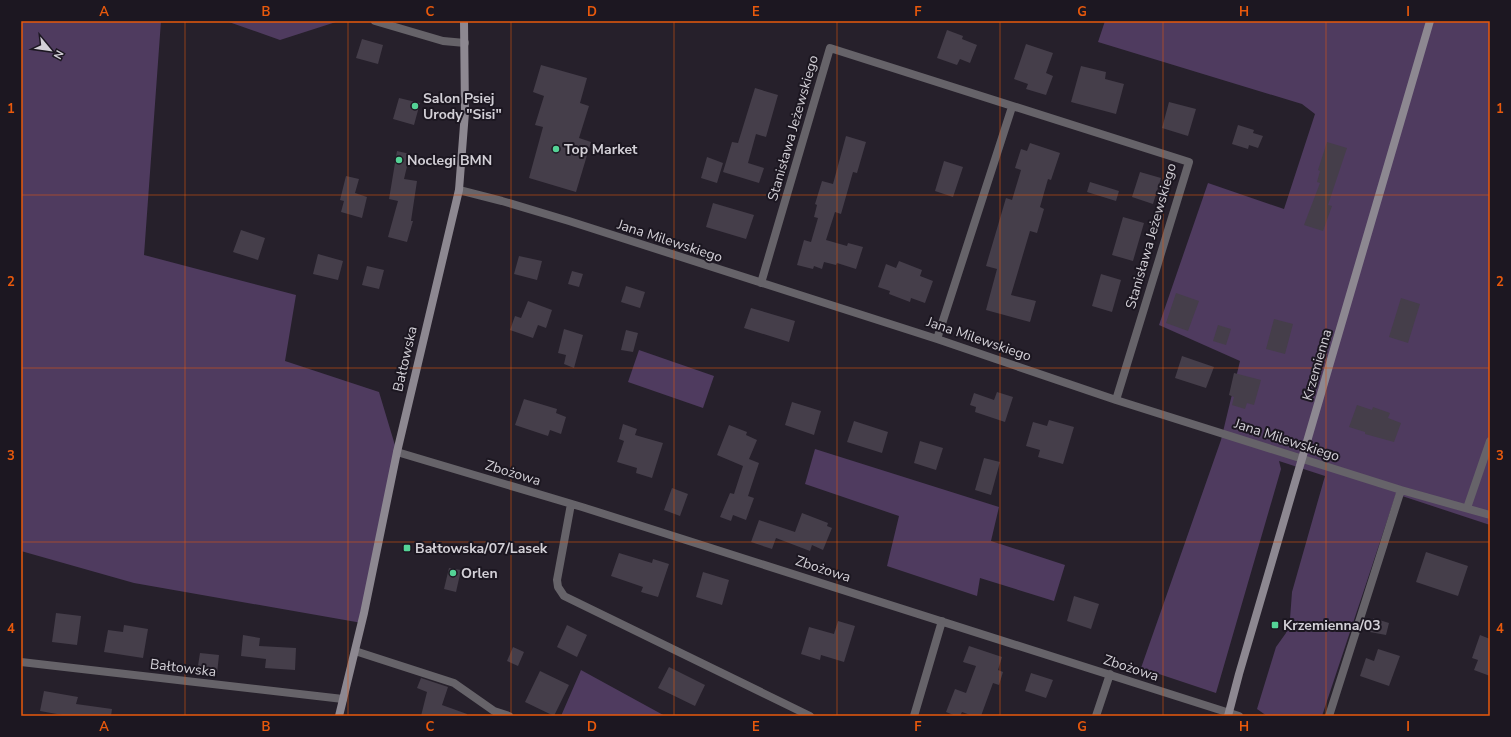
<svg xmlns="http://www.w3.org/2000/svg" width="1511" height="737" font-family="'Nunito Sans',sans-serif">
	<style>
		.green { fill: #4f3b5f }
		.building { fill: #453e4a }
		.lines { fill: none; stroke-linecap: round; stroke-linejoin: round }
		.street { stroke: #666369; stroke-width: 8 }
		.secondary { stroke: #8d8891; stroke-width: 8 }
		.grid { fill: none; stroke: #e8590c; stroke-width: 1; stroke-opacity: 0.55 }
		.poi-dot { fill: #54d396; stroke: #1c1721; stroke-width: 1.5 }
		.labels { text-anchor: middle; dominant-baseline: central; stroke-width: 4; stroke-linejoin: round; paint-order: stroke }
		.poi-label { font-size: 14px; font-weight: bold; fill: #d3d0d7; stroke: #1c1721; text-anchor: start }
		.street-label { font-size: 14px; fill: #d3d0d7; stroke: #1c1721 }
		.neatline { fill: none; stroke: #e8590c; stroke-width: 1.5 }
		.grid-label { font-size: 13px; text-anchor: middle; font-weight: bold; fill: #e8590c }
	</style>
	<rect width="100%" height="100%" fill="#26202b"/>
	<!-- green -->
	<path class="green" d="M 21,21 L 161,21 L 144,255 L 296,295 L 285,361 L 379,392 L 397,452 L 362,623 L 134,583 L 21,551 Z
		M 226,21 L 339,21 L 280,40 Z
		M 1105,21 L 1490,21 L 1490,525 L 1396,494 L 1322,716 L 1267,716 L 1257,709 L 1276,647 L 1286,633 L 1290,619 L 1292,592 L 1325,476 L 1279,461 L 1281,469 L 1216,693 L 1141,668 L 1221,440 L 1240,361 L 1159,325 L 1208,183 L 1284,209 L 1315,114 L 1302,104 L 1098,42 Z
		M 639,350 L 714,376 L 703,408 L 628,382 Z
		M 815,449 L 999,507 L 991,541 L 1065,565 L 1054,601 L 980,578 L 977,596 L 887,566 L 899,516 L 805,484 Z
		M 581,670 L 665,716 L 561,716 Z"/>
	<!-- building -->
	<path class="building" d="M 947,30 L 963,36 L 962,39 L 977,45 L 970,63 L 960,59 L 957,65 L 937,58 Z
		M 362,39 L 383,45 L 378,64 L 356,58 Z
		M 1026,44 L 1053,53 L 1046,73 L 1053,76 L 1046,95 L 1026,89 L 1028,84 L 1014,79 Z
		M 541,65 L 587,78 L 580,103 L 589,106 L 579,138 L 591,142 L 576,192 L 529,178 L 543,127 L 535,125 L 544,96 L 533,92 Z
		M 1081,66 L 1106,72 L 1105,79 L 1124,84 L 1116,114 L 1071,102 Z
		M 755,88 L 778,95 L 766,137 L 756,134 L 748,163 L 764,168 L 759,183 L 723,172 L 732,142 L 738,143 Z
		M 399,98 L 420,103 L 414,125 L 393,119 Z
		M 1169,102 L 1196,109 L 1188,136 L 1162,128 Z
		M 1238,125 L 1254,130 L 1253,133 L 1263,136 L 1258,148 L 1249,145 L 1248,149 L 1232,144 Z
		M 846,136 L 866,142 L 857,173 L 853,172 L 841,214 L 835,212 L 826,240 L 847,246 L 848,243 L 863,247 L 856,269 L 837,263 L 836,265 L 824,262 L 822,269 L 814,266 L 813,269 L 797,265 L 804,240 L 811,242 L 818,218 L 814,217 L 817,205 L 815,204 L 822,181 L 833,184 Z
		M 1327,142 L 1347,148 L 1328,205 L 1332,206 L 1323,231 L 1304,225 L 1320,183 L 1317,182 L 1320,171 L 1318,170 Z
		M 1030,143 L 1060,153 L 1051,180 L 1048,179 L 1040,207 L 1044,209 L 1037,233 L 1030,231 L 1011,295 L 1036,301 L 1030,322 L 986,310 L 997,269 L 986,266 L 1006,198 L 1012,200 L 1021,170 L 1015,168 L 1021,149 L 1027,151 Z
		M 397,151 L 410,154 L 404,179 L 417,181 L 411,221 L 413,221 L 407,242 L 388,237 L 398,201 L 389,199 Z
		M 707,157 L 723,163 L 717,183 L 701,178 Z
		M 944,161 L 963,167 L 953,197 L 935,191 Z
		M 1140,172 L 1161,178 L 1153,204 L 1132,197 Z
		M 346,176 L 359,179 L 355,193 L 367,197 L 362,218 L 341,212 L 344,201 L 340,200 Z
		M 1090,182 L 1119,191 L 1116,201 L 1087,192 Z
		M 713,203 L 754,215 L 746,239 L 706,227 Z
		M 1123,217 L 1144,223 L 1133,261 L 1112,255 Z
		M 241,230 L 265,238 L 258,260 L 233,252 Z
		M 318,254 L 343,261 L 338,280 L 313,274 Z
		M 519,256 L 542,261 L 537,280 L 514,274 Z
		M 899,261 L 922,270 L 920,276 L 933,281 L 925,303 L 911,298 L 910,302 L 889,294 L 890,291 L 878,287 L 886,264 L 896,268 Z
		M 367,266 L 384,270 L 379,289 L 362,285 Z
		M 572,271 L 583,274 L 579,287 L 568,284 Z
		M 1101,274 L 1121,280 L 1112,312 L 1092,306 Z
		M 626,286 L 645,292 L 640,308 L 621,302 Z
		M 1176,293 L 1199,301 L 1188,331 L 1166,323 Z
		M 1401,298 L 1420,304 L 1408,343 L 1389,337 Z
		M 528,301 L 552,310 L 546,328 L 538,325 L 533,338 L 510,330 L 515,316 L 521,318 Z
		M 751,308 L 795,321 L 789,342 L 744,328 Z
		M 1274,319 L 1293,324 L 1285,354 L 1266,349 Z
		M 1218,325 L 1231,329 L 1226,345 L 1213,341 Z
		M 564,329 L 583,335 L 574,368 L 564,364 L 566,355 L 558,353 Z
		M 626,330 L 638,333 L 633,352 L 621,350 Z
		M 1182,356 L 1214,367 L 1206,388 L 1175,378 Z
		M 1234,373 L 1261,380 L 1254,405 L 1247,403 L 1245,409 L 1232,405 L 1234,397 L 1229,395 Z
		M 997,392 L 1013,397 L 1005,422 L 975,412 L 976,407 L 970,405 L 974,393 L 994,400 Z
		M 524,399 L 557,409 L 556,413 L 566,417 L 561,434 L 550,430 L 548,436 L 515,425 Z
		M 792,402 L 821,411 L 814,435 L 785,425 Z
		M 1357,405 L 1372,410 L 1373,407 L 1390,413 L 1388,418 L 1401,423 L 1394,442 L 1365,434 L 1365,432 L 1349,427 Z
		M 1049,420 L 1074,427 L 1063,464 L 1038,457 L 1040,450 L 1026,446 L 1033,422 L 1047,426 Z
		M 854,421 L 888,432 L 882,453 L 847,442 Z
		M 623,424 L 637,429 L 635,435 L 663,443 L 652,478 L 636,473 L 637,468 L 617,462 L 624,441 L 619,439 Z
		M 729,425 L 747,432 L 746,435 L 757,440 L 749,459 L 759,463 L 748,496 L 754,498 L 746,520 L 733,515 L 731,521 L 720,517 L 730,493 L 734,494 L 743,466 L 717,455 Z
		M 920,441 L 943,448 L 936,470 L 914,463 Z
		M 984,458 L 1000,462 L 991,495 L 975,490 Z
		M 672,488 L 688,494 L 680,516 L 664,510 Z
		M 802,513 L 828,523 L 827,526 L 832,528 L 823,550 L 812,545 L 810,551 L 776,538 L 772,549 L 751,542 L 759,520 L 795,532 Z
		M 1426,552 L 1468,566 L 1458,596 L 1416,582 Z
		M 619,553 L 652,563 L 653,559 L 669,564 L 658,597 L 641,592 L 643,587 L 611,576 Z
		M 449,568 L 461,570 L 456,592 L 444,589 Z
		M 703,572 L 729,580 L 722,605 L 696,597 Z
		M 1074,596 L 1099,604 L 1091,629 L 1067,621 Z
		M 56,613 L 81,616 L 77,645 L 52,642 Z
		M 1373,618 L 1389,623 L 1386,635 L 1370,632 Z
		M 838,621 L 855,626 L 844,662 L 821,655 L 820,660 L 801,654 L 809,627 L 834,634 Z
		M 124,625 L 148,629 L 143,658 L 104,652 L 108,630 L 123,632 Z
		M 567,625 L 587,635 L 577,657 L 557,647 Z
		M 243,635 L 260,638 L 259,646 L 296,648 L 295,670 L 265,668 L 266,659 L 241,656 Z
		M 1480,635 L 1490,639 L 1490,676 L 1474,670 L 1478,660 L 1472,658 Z
		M 969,646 L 1002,657 L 998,670 L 1003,672 L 999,685 L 993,683 L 981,716 L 973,716 L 962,712 L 960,716 L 956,716 L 946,712 L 955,689 L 966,693 L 976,666 L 963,662 Z
		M 513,647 L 524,652 L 518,666 L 507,661 Z
		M 1378,649 L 1400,656 L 1389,686 L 1360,676 L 1366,658 L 1374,661 Z
		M 200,653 L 219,655 L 217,674 L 197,672 Z
		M 669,667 L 705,685 L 695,706 L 658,688 Z
		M 540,671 L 569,685 L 554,716 L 525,702 Z
		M 1031,673 L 1053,680 L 1046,698 L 1025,691 Z
		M 421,678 L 448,687 L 442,705 L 467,714 L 467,716 L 421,716 L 427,692 L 417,688 Z
		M 44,691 L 78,697 L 76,704 L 112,709 L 111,716 L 68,716 L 40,711 Z"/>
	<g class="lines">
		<!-- street -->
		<path class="street" d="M 375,21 L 443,41 L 465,43
			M 459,190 L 502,201 L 569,221 L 937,339 L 1116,400 L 1401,490 L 1490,515
			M 761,283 L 830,48 L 1189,162 L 1116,400
			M 937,339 L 1012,107
			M 397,452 L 582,507 L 1239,716
			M 571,504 L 557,580 L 558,587 L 564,596 L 810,716
			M 1467,508 L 1490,441
			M 355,651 L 454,683 L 494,711 L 509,716
			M 21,662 L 343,699
			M 914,716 L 942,621
			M 1096,716 L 1110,674
			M 1329,716 L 1401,490"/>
		<!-- secondary -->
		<path class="secondary" d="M 339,716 L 364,613 L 397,452 L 459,190 L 465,112 L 464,21
			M 1228,716 L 1239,674 L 1430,21"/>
	</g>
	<!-- grid -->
	<path class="grid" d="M 185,21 L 185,716M 348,21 L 348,716M 511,21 L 511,716M 674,21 L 674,716M 837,21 L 837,716M 1000,21 L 1000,716M 1163,21 L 1163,716M 1326,21 L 1326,716M 21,195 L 1490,195M 21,368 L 1490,368M 21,542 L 1490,542"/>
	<!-- markers -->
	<g class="poi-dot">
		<circle cx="415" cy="106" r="4"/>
		<circle cx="556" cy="149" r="4"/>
		<circle cx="399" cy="160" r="4"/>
		<rect x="403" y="544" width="8" height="8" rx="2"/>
		<circle cx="453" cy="573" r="4"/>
		<rect x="1271" y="621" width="8" height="8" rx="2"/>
	</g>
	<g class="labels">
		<!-- poi labels -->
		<g class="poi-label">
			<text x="423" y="98">Salon Psiej<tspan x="423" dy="16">Urody "Sisi"</tspan></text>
			<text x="564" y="149">Top Market</text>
			<text x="407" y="160">Noclegi BMN</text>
			<text x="415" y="548">Bałtowska/07/Lasek</text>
			<text x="461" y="573">Orlen</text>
			<text x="1283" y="625">Krzemienna/03</text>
		</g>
		<!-- street labels -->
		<g class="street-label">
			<text transform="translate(793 128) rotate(-74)">Stanisława Jeżewskiego</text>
			<text transform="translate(1151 236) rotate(-74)">Stanisława Jeżewskiego</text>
			<text transform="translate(670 241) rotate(18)">Jana Milewskiego</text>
			<text transform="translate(979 339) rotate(19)">Jana Milewskiego</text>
			<text transform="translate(405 359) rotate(-77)">Bałtowska</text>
			<text transform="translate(1317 365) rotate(-74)">Krzemienna</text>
			<text transform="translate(1287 440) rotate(18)">Jana Milewskiego</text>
			<text transform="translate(513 473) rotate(17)">Zbożowa</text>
			<text transform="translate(823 569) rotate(18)">Zbożowa</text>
			<text transform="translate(183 668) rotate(7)">Bałtowska</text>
			<text transform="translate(1131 668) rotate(18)">Zbożowa</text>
		</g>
	</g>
	<!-- border -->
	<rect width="1511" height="737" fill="none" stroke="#1c1721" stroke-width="44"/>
	<!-- north arrow -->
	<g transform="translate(50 50) rotate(119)" stroke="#1c1721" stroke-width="3" paint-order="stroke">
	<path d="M0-3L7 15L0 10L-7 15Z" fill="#d3d0d7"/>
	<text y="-6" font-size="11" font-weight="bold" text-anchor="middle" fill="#d3d0d7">N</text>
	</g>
	<rect x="22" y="22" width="1467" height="693" class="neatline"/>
	<g class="grid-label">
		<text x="104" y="16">A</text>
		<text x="266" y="16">B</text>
		<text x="430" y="16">C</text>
		<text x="592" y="16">D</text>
		<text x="756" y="16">E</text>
		<text x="918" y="16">F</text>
		<text x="1082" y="16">G</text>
		<text x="1244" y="16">H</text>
		<text x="1408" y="16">I</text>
		<text x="11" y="113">1</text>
		<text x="1500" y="113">1</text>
		<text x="11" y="286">2</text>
		<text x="1500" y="286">2</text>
		<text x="11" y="460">3</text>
		<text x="1500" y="460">3</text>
		<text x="11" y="633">4</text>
		<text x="1500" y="633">4</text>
		<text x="104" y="731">A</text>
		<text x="266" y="731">B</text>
		<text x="430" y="731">C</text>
		<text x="592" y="731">D</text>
		<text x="756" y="731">E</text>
		<text x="918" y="731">F</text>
		<text x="1082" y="731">G</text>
		<text x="1244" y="731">H</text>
		<text x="1408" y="731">I</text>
	</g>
</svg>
